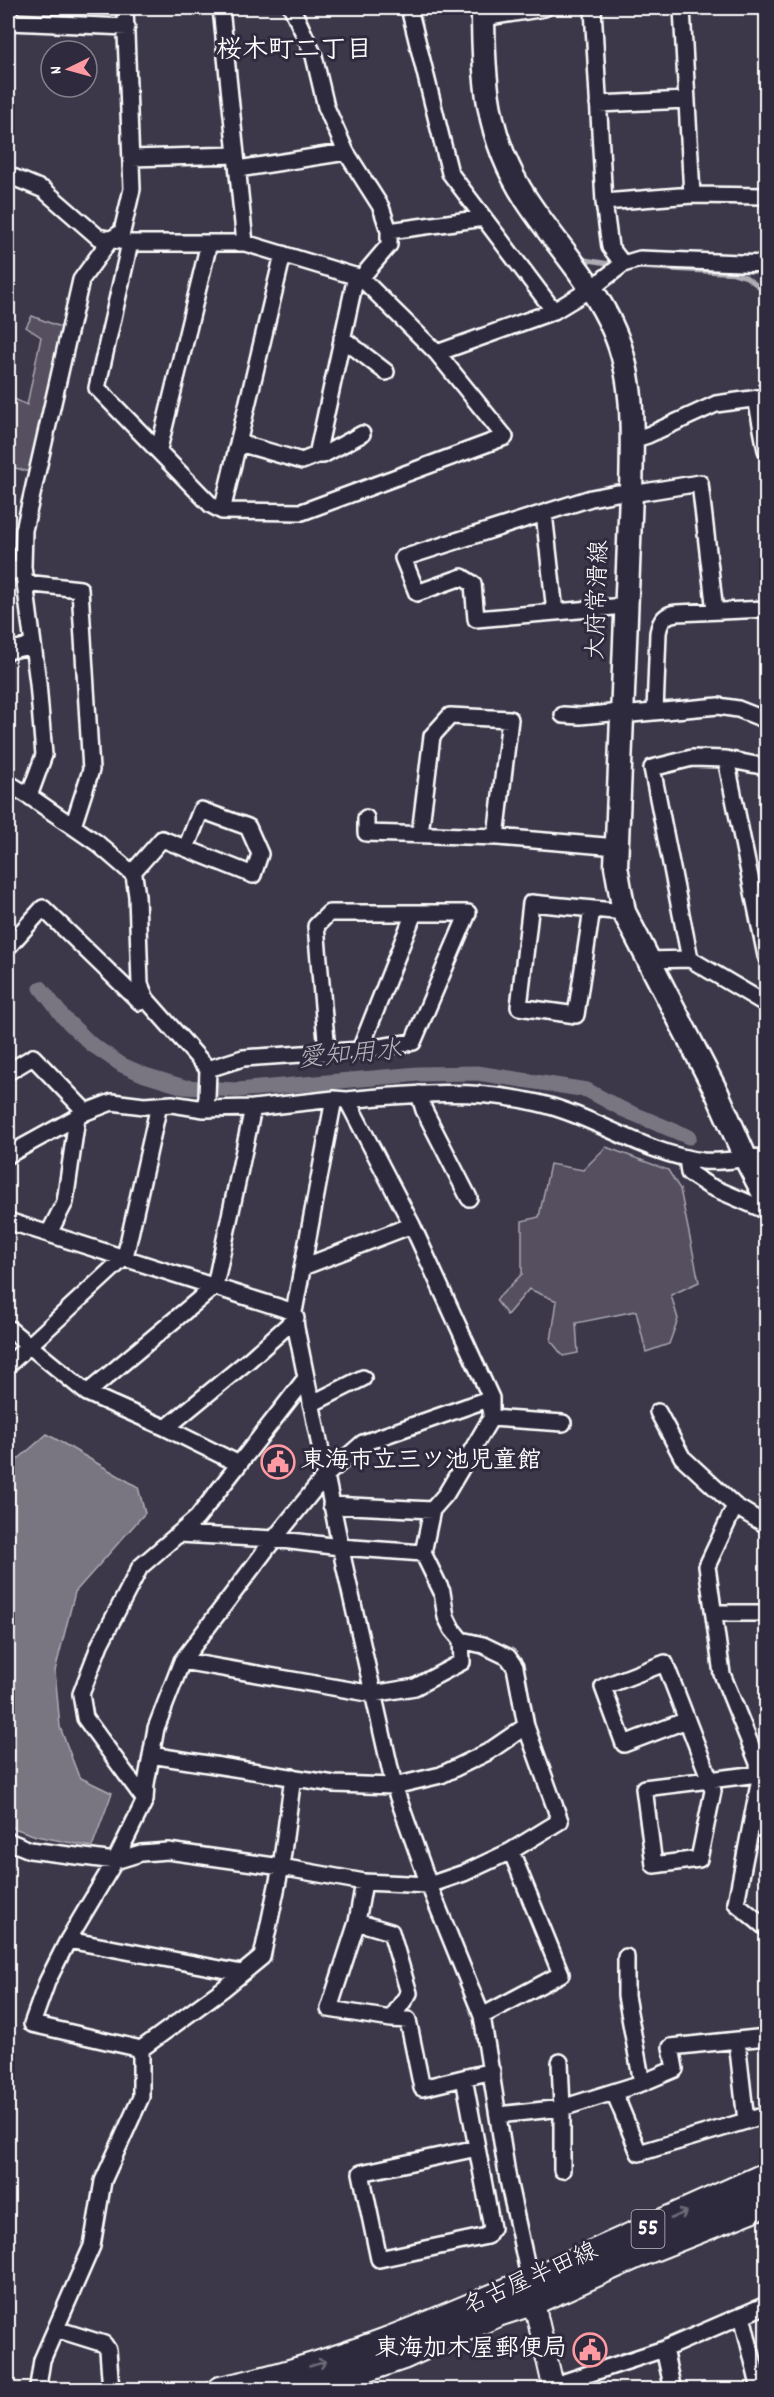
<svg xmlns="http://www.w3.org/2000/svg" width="774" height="2397" font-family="Dekko,'Klee One',sans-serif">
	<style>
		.green { fill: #555060; stroke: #aaa8b0; stroke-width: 1.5 }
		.water { fill: #797682; stroke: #afadb4; stroke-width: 1.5 }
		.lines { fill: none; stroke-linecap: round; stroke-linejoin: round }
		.stream { stroke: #afadb4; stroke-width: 4.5 }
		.canal { stroke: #797682; stroke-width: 15 }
		.minor-casing { stroke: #fff; stroke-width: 20 }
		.tertiary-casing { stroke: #fff; stroke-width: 24 }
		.secondary-casing { stroke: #fff; stroke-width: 27 }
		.primary-casing { stroke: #fff; stroke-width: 30 }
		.minor { stroke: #2f2a3d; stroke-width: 15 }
		.tertiary { stroke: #2f2a3d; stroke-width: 20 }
		.secondary { stroke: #2f2a3d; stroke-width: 22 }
		.primary { stroke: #2f2a3d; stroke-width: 26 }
		.oneway { stroke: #6d6a77 }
		.labels { text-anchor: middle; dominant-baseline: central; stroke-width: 6; stroke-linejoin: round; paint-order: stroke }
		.shield { fill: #2f2a3d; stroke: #c1bfc5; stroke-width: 1.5 }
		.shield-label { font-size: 22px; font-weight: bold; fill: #fff }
		.street-label { font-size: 24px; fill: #fff; stroke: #2f2a3d }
		.poi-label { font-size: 24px; font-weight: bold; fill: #fff; stroke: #2f2a3d; text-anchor: start }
		.neighbourhood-label { font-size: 26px; font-weight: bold; fill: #fff; stroke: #2f2a3d }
		.water-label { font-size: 26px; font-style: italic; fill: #b5b4ba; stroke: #2f2a3d }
	</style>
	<rect width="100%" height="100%" fill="#3c3749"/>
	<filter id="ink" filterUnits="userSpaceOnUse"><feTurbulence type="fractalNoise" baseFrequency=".0167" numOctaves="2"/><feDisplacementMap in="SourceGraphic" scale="12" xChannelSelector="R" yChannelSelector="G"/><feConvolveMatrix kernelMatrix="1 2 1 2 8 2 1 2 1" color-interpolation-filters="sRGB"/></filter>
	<g filter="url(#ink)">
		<!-- green -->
		<path class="green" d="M 32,316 L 63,328 L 30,472 L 8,466 L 8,396 L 27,405 L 41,337 L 26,327 Z
			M 606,1147 L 668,1170 L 680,1189 L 699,1282 L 671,1295 L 678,1319 L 669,1344 L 646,1352 L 636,1311 L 576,1323 L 578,1353 L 563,1356 L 551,1341 L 557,1301 L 529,1289 L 507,1315 L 496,1300 L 522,1274 L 522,1221 L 539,1217 L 550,1164 L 583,1170 Z"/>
		<!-- water -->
		<path class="water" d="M 47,1434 L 138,1487 L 145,1513 L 75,1592 L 55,1671 L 60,1727 L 79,1777 L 112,1793 L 92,1847 L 36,1836 L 8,1826 L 8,1468 Z"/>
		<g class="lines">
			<!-- stream -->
			<path class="stream" d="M 474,65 L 482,127 L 493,159
				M 581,259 L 617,265
				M 631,267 L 733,273 L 746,277 L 766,292"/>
			<!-- canal -->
			<path class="canal" d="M 41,988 L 64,1018 L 91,1044 L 122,1065 L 145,1075 L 184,1087 L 237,1090 L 418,1074 L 477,1073 L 587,1090 L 622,1109 L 689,1137"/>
			<defs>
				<path id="minor" d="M 9,8 L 9,22 L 127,27
					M 221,8 L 245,243
					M 292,8 L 314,56 L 326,107 L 346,152 L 381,207 L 389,231 L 389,245 L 361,278
					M 409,8 L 450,173 L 554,311
					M 593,8 L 604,202
					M 682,8 L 692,195
					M 483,18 L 545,8
					M 598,104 L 687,100
					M 132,158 L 236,155
					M 238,169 L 346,152
					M 8,175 L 44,190 L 98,237 L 130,243 L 245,243 L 361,278 L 437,353 L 505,437 L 302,512 L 222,511 L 211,505 L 97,388 L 130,243
					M 389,231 L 484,218
					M 623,264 L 610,247 L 604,202 L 692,195 L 766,196
					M 342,338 L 386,372
					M 437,353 L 554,311 L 592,288 L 623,264 L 640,259 L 766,264
					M 756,398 L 766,450
					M 632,440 L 648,435 L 716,404 L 766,397
					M 239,443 L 302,461 L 317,455 L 356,276
					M 159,449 L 209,243
					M 317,455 L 323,455 L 362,434
					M 222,511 L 283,254
					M 544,513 L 555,612
					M 8,573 L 23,567
					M 25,583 L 80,589 L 91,770 L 73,826
					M 625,606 L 476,619 L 473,584 L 462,577 L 417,593 L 403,558 L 591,498 L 617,493 L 638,493 L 700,483 L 714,603
					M 8,651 L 33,645
					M 655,712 L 658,633 C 660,621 665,614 677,613 L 766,609
					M 563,715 L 580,716 L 621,712
					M 621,715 L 718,706 L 738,709 L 766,720
					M 726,759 L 766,956
					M 8,783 L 29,796 L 44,755 L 38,683 L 23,567 L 24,530 L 81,280 L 110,240 L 122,232 L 132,189 L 125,8
					M 29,796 L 97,843 L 134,875 L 137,896 L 140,984 L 146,999
					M 366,818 L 366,833 L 498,837 L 617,847
					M 420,834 L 432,736 L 450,716 L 510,719 L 496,837
					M 132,873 L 162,839 L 253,875 L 260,854 L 248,827 L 201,810 L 186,848
					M 592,909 L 576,1015 L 519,1007 L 531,903 L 624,912
					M 8,947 L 43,908 L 140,1002 L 146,999 L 208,1069 L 207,1098 L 204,1109
					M 690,959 L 652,768 L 692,758 L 726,759 L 766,767
					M 647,960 L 690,959 L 766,1004
					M 360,1050 L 414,913
					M 208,1069 L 243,1058 L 360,1050 L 413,1042 L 468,913 L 329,913 L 316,926 L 327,1051
					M 8,1072 L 33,1057 L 86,1112
					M 419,1094 L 424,1110 L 469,1198
					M 334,1099 L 294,1312 L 296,1328 L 344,1564 L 394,1786 L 429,1885 L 482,2016 L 508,2180 L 530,2281
					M 8,1155 L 86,1112 L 112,1102 L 144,1106 L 172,1104 L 204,1109 L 253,1108 L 334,1099 L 347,1100 C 412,1094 474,1088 538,1103 C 595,1116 645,1154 703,1161 C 724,1163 745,1157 766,1157
					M 687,1158 L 689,1173 L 709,1186 L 760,1208 L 766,1206
					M 8,1221 L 294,1312
					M 49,1233 L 65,1202 L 77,1118
					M 303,1267 L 412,1225
					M 8,1328 L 87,1393 L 166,1428 L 249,1360 L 296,1318
					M 8,1365 L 125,1257 L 159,1105
					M 87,1393 L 215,1286 L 253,1108
					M 311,1404 L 363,1378
					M 658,1412 L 682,1457 L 735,1506 L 707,1566 L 722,1674 L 758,1763 L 759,1784 L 736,1903 L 766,1928
					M 491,1418 L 563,1423
					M 166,1428 L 239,1464 L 306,1378
					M 331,1505 L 432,1510
					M 735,1506 L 766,1525
					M 179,1534 L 274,1539 L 340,1547 L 423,1553
					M 714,1613 L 766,1613
					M 182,1661 L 373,1694 L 415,1687 L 462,1662 L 461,1640
					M 687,1720 L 624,1744 L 603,1687 L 665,1663 L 710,1780 L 713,1791 L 699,1859 L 654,1865 L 644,1788 L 758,1774
					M 151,1755 L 334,1784 L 394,1786 L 441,1775 L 488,1752 L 526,1726
					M 293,1777 L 281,1867 L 262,1957 L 223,1989 L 141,2049 L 32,2024 L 47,1982 L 68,1940 L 115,1861 L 145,1800 L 146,1784 L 156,1728 L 182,1661 L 274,1539 L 325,1476 L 363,1443 L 491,1398
					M 145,1800 L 85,1718 L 81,1694 L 100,1644 L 140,1567 L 197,1518 L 239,1464
					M 8,1841 L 30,1850 L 115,1861 L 141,1853 L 168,1851 L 281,1867 L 364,1882 L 429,1885 L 464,1873 L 511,1851 L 560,1821 L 526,1726 L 515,1667 L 508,1657 L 483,1645 L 461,1640 L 452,1629 L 446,1617 L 442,1592 L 423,1553 L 432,1510 L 446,1494 L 491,1418 L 491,1398 L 412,1225 L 347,1100
					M 357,1922 L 391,1932 L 409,1993 L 391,2019 L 329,2009 L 357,1922 L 364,1882
					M 68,1940 L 242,1973
					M 626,1957 L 626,1996 L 642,2083
					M 482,2016 L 561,1974 L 511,1851
					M 391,2019 L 408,2020 L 422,2088 L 492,2071
					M 737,2041 L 746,2121
					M 560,2062 L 562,2108 L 562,2170
					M 464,2078 L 492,2228 L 487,2236 L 379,2259 L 361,2173 L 477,2148
					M 614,2092 L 639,2153 L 766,2115
					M 498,2115 L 562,2108 L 642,2083 L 675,2069 L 671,2047 L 766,2037
					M 742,2315 L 760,2390
					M 56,2329 L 104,2344 L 108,2350 L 111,2390
					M 664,2349 L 673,2390
					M 38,2386 L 42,2360 L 92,2246 L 103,2181 L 141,2097 L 141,2049
					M 552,2386 L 664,2349 L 766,2305"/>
				<path id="tertiary" d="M 531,2290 L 554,2390"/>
				<path id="secondary" d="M 483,8 C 483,79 486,137 526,199 C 555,244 593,281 614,331 C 636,381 632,440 631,493 L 616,866 L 624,912 L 717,1093 L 745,1157 L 766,1198"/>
				<path id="primary" d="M 220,2390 C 331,2368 435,2323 538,2278 C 614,2244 690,2210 766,2176
					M 303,2390 L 403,2356 L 498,2313 L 532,2302 L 643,2252 L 766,2203"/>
			</defs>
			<!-- minor casing -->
			<use href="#minor" class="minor-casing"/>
			<!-- tertiary casing -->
			<use href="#tertiary" class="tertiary-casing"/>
			<!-- secondary casing -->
			<use href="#secondary" class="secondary-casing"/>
			<!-- primary casing -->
			<use href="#primary" class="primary-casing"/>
			<!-- minor -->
			<use href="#minor" class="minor"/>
			<!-- tertiary -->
			<use href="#tertiary" class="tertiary"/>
			<!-- secondary -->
			<use href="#secondary" class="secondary"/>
			<!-- primary -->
			<use href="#primary" class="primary"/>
		</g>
		<!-- one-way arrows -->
		<defs><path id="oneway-shaft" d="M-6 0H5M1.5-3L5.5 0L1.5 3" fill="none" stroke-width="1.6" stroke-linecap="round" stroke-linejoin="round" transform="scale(1.5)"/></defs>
		<g class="oneway">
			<use href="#oneway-shaft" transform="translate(679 2215) rotate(-24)"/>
			<use href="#oneway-shaft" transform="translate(318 2364) rotate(-16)"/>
		</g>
	</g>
	<!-- icons -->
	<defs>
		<symbol id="civic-ring" viewBox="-11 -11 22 22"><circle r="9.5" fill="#2f2a3d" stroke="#ff9aa2" stroke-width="1.5"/><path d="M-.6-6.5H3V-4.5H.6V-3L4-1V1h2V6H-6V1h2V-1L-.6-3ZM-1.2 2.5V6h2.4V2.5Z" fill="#ff9aa2"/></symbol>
	</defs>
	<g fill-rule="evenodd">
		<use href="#civic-ring" x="259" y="1443" width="38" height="38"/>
		<use href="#civic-ring" x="571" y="2331" width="38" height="38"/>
	</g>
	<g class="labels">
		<!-- shield labels -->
		<rect class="shield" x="631.5" y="2210" width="33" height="38" rx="4.5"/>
		<g class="shield-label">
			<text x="648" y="2229">55</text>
		</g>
		<!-- street labels -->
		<g class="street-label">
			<text transform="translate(599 600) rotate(-88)">大府常滑線</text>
			<text transform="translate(531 2280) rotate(-24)">名古屋半田線</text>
		</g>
		<!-- poi labels -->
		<g class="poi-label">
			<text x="301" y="1462">東海市立三ツ池児童館</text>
			<text x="567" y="2350" text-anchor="end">東海加木屋郵便局</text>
		</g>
		<!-- neighbourhood labels -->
		<g class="neighbourhood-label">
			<text x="294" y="51">桜木町二丁目</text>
		</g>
		<!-- water labels -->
		<g class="water-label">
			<text transform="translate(350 1056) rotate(-5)">愛知用水</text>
		</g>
	</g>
	<!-- margin -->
	<rect width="774" height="2397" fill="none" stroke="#2f2a3d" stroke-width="30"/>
	<rect x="15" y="15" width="744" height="2367" fill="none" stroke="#fff" stroke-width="2" filter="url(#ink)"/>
	<!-- north arrow -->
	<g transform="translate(69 69) rotate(265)"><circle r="28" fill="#2f2a3d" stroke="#827f8b" stroke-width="1.5"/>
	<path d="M0-4.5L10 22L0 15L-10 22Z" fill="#ff9aa2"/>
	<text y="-9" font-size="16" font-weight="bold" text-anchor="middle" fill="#ffffff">N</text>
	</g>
</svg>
